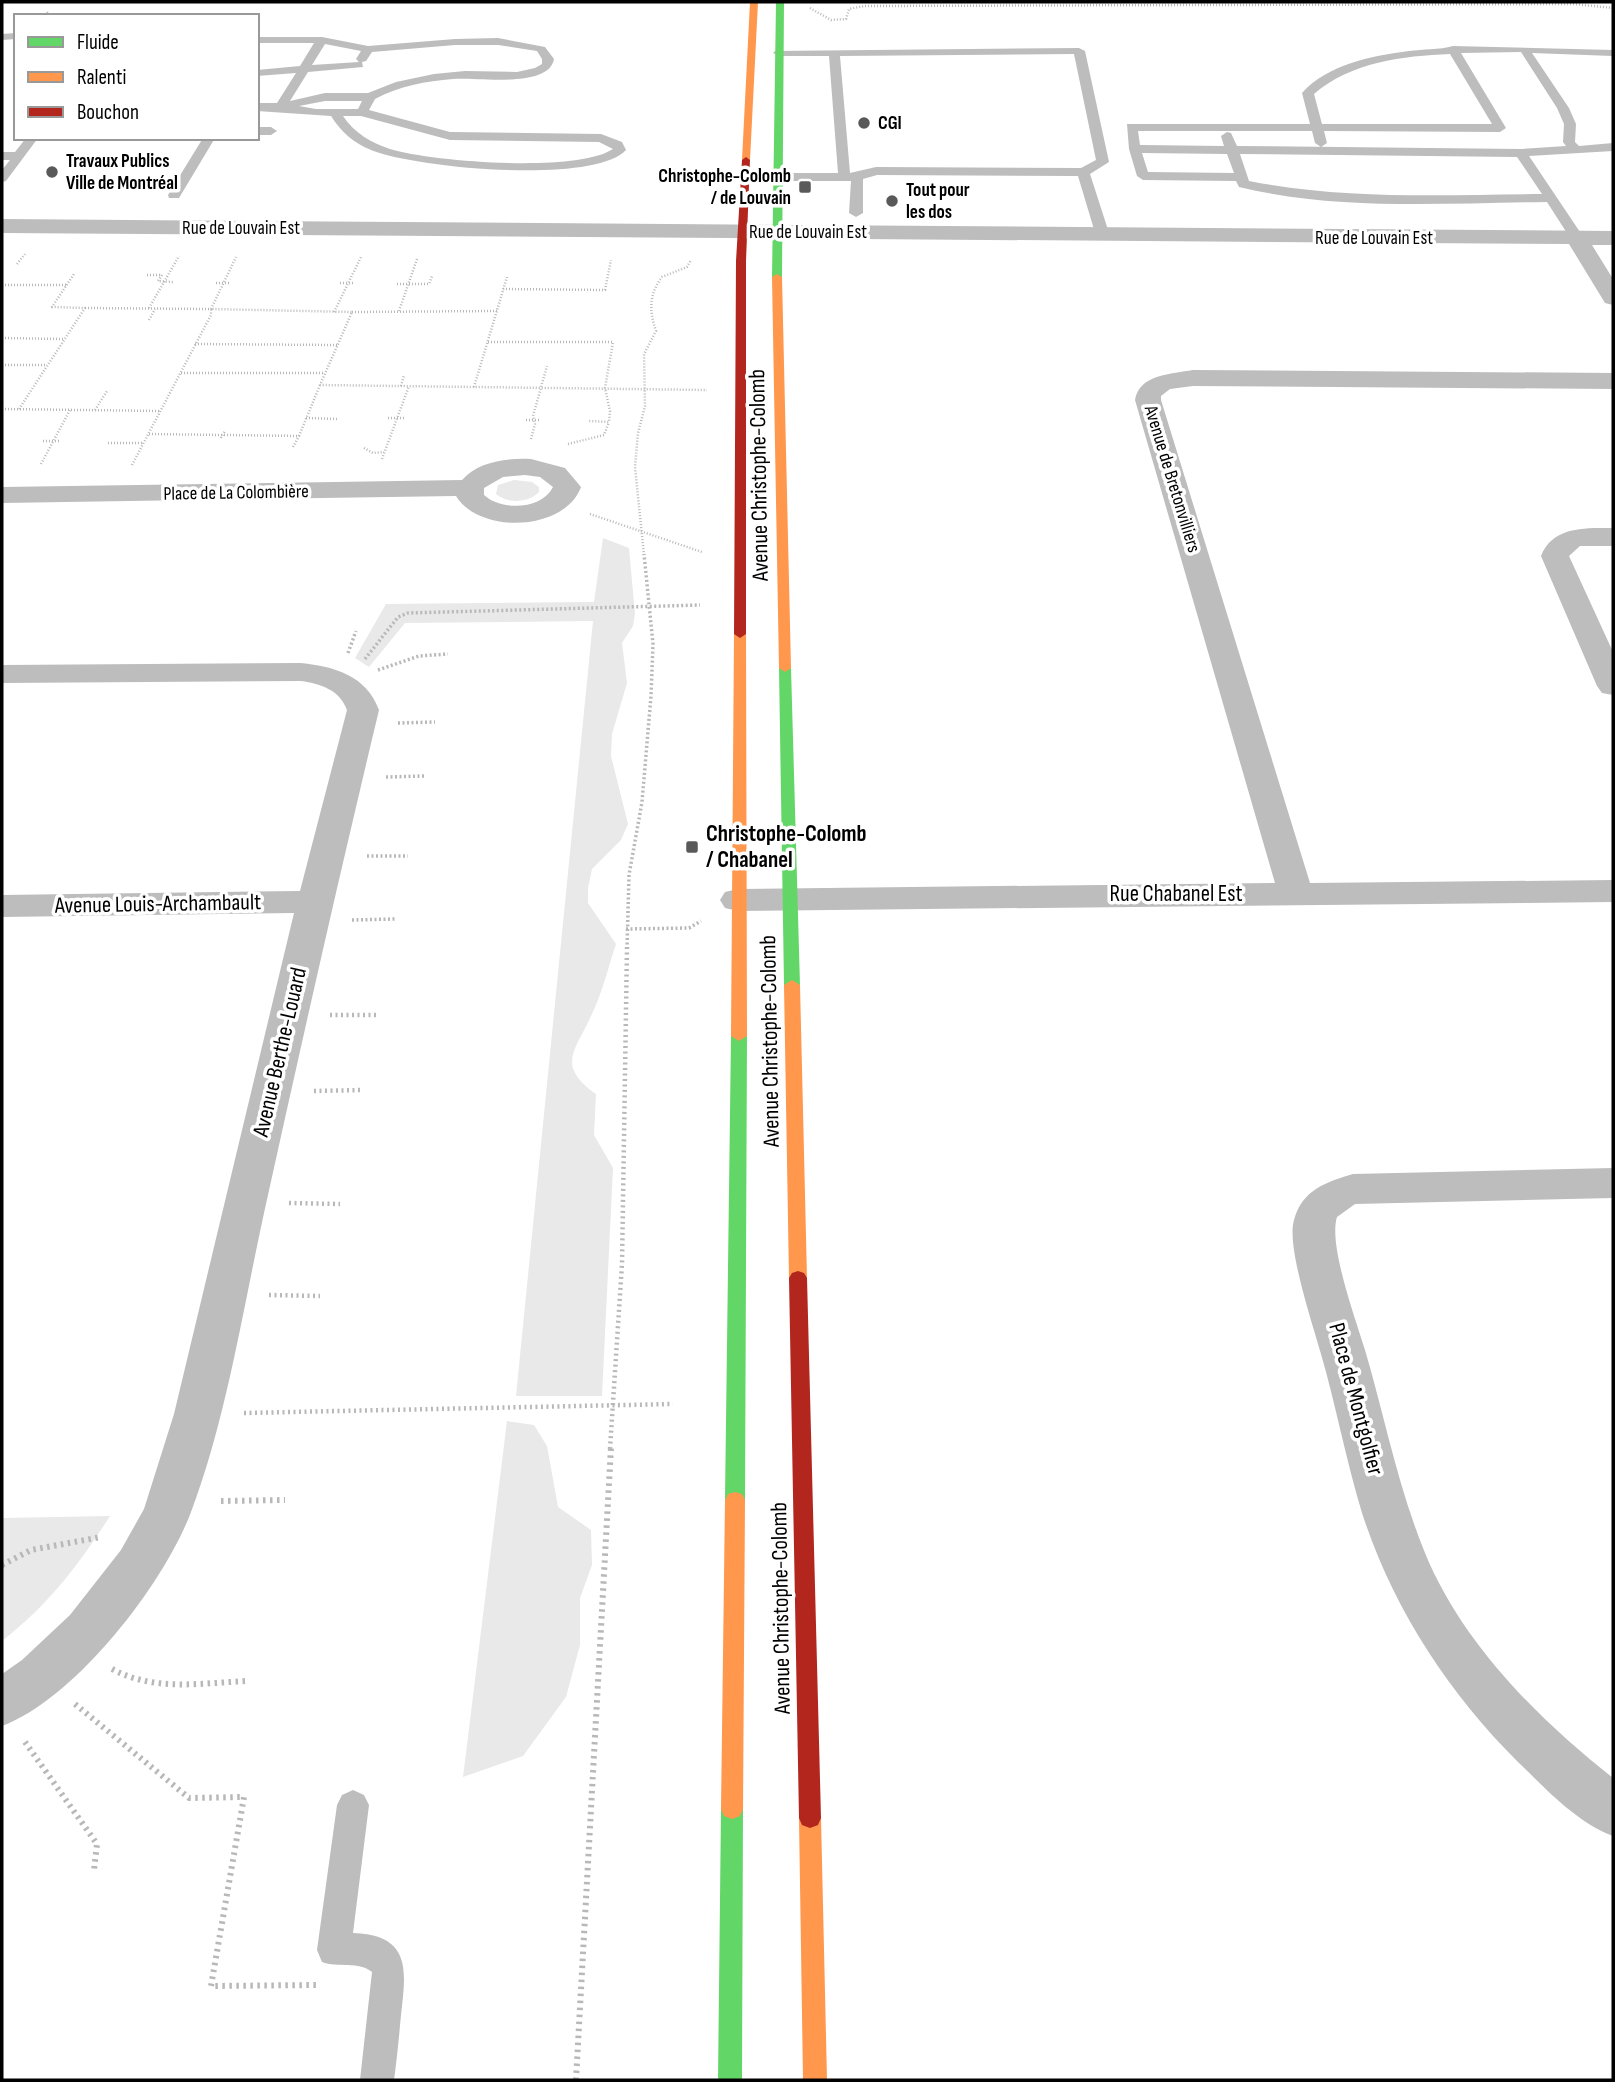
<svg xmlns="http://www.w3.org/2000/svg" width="1615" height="2082" font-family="'Sofia Sans Condensed',sans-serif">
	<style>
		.green { fill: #e9e9e9 }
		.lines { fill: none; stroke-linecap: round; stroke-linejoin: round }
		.path-far3 { stroke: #b8b8b8; stroke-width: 2.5; stroke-dasharray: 1 2; stroke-linecap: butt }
		.path-far2 { stroke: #b8b8b8; stroke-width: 3.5; stroke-dasharray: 2 2.5; stroke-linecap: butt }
		.path-far1 { stroke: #b8b8b8; stroke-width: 4.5; stroke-dasharray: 2 3.5; stroke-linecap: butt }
		.path { stroke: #b8b8b8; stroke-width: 6; stroke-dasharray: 2.5 4.5; stroke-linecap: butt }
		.lane { fill: #bdbdbd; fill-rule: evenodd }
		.street { fill: #bdbdbd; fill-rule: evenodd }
		.fast { fill: #63d668; fill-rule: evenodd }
		.slow { fill: #ff974d; fill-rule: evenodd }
		.jam { fill: #b3261e; fill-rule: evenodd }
		.poi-dot { fill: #595959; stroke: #fff; stroke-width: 2.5 }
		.labels { text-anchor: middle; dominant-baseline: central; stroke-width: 7; stroke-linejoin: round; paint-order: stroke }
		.far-poi-label { font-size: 19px; font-weight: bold; fill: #000; stroke: #fff; text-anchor: start }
		.far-street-label { font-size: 19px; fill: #000; stroke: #fff }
		.street-label { font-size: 23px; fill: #000; stroke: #fff }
		.poi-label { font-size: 23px; font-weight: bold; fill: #000; stroke: #fff; text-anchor: start }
	</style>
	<rect width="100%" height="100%" fill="#fff"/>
	<!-- green -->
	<path class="green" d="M 514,480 L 532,482 L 539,487 L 539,492 C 528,503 508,504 496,494 L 498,485 Z
		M 603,538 L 629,548 L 635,614 L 633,626 L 622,643 L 627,683 L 612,734 L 611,756 L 628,824 L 621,840 L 592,869 L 588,888 L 588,903 L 616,944 C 608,968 602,994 591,1016 C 576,1050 555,1065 596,1094 L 594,1135 L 613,1168 L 602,1396 L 516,1396 L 593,621 L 405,623 L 369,667 L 355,658 L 386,604 L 594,602 Z
		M 507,1421 L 534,1425 L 547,1446 L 558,1507 L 591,1530 L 592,1565 L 580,1598 L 580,1645 L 566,1697 L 523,1756 L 463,1777 Z
		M 110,1516 C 78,1566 49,1604 2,1641 L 2,1518 Z"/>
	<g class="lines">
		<!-- path-far3 -->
		<path class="path-far3" d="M 810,8 L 831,20 L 846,19 L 849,9 L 864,6 L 1574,4 L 1613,8
			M 47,12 L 50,16
			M 17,264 L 25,254
			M 147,275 L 162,275 L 158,281 L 173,282
			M 216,283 L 231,283
			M 340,283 L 354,283
			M 397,284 L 429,284 L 432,276
			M 2,285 L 66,285
			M 503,289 L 605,290 L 611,260
			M 85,308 L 211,309 L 236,257
			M 149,308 L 179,256
			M 399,311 L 417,259
			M 334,312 L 361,257
			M 352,312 L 497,311
			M 149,320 L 155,309
			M 2,338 L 64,339
			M 488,342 L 613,342 L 605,388 L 610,411 L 609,422 L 589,421
			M 195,344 L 337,345
			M 2,365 L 47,365
			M 181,373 L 325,373
			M 401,386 L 404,375
			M 474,387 L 507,277
			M 2,409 L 161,411
			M 19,409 L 85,308 L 52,307 L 74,274
			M 95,410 L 107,391
			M 306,418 L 339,419
			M 388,418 L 404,418
			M 526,420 L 541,420
			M 149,434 L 299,436 L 320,385
			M 221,438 L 225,431
			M 531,439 L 535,424 L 533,416 L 547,366
			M 43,441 L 60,441
			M 108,443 L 144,443
			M 568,444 L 604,435 L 609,422
			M 293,447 L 299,436
			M 364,448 L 373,453 L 384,452
			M 382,459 L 409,386
			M 41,464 L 70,410
			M 132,465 L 211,315 L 211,309 L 352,312 L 320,385 L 707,390
			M 590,514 L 702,552
			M 644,555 L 635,467 L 638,433 L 645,406 L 644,354 L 656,331 C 649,311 649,294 662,277 L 687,267 L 691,260"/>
		<!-- path-far2 -->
		<path class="path-far2" d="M 348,653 L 356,631
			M 365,659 L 398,617 L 408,613 L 700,605
			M 378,670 L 419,656 L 448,654
			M 398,723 L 435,722
			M 386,777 L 424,776
			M 367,856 L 408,856
			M 352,920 L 395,919
			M 626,929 L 689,928 L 701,921
			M 627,949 L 629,875 L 642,802 L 651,696 L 653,644 L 644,554"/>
		<!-- path-far1 -->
		<path class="path-far1" d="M 330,1015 L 378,1015
			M 314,1091 L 362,1090
			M 289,1203 L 340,1204
			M 269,1295 L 320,1296
			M 244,1413 L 673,1404
			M 610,1449 L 622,1264 L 627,947"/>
		<!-- path -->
		<path class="path" d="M 221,1501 L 285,1500
			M 2,1565 L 31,1550 L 101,1537
			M 112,1669 C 155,1692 201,1683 247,1681
			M 75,1704 L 189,1798 L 244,1797 L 211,1986 L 318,1985
			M 25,1742 L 97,1844 L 94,1870
			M 576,2080 L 611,1447"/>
		<!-- lane -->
		<path class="lane" d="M 16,33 L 16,39 L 2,40 L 2,34 Z
			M 257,37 L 322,37 L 368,46 L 455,39 L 498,38 L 545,47 L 554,59 C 549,89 476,77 453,79 C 426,81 399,86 375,99 L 369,110 L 450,132 L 601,134 L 622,142 L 626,150 C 593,185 415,168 371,150 C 354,143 341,132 331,116 L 257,111 L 257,103 L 277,103 L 296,73 L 257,76 L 257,70 L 300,66 L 314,43 L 257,43 ZM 325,44 L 361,51 L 356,59 L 359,62 L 312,65 ZM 455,45 L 498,45 L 537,51 L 542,59 L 542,64 L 535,68 L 517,72 L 465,71 L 434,74 L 396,82 L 368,93 L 325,93 L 290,101 L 308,72 L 363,67 L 362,62 L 366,61 L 372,52 ZM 325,101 L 362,101 L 358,109 L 316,109 L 299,106 ZM 343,116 L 361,116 L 450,140 L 599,142 L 613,149 C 577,173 433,162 390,149 C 372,143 354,133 343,116 Z
			M 1453,46 L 1613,50 L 1613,56 L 1532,53 L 1569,108 L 1576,124 L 1575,142 L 1579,146 L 1613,143 L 1613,151 L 1529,156 L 1584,238 L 1582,241 L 1572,241 L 1547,202 C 1444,203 1340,211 1239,187 L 1236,181 L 1143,180 L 1137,176 L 1129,149 L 1127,124 L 1310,124 L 1302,93 C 1328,64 1372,56 1409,51 C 1423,49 1439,50 1453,46 ZM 1521,52 L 1557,108 L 1564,124 L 1563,142 L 1566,146 L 1521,149 L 1237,146 L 1231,133 L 1227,132 L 1221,136 L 1224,146 L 1140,145 L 1138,131 L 1312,131 L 1315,143 L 1321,147 L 1327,143 L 1324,131 L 1500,132 L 1506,128 L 1461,53 ZM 1450,54 L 1492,124 L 1322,124 L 1314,94 C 1351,62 1403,56 1450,54 ZM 1142,153 L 1227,154 L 1234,173 L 1148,172 ZM 1240,154 L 1517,157 L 1542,194 C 1444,195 1346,200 1249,181 Z
			M 1079,48 L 1085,51 L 1109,162 L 1090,174 L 1110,236 L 1108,239 L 1103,240 L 1096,236 L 1078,176 L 877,175 L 863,179 L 863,213 L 856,217 L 849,213 L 851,181 L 777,181 L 771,177 L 777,173 L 838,173 L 829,56 L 779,56 L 773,53 L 775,51 ZM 1074,54 L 1096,160 L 1081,168 L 876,167 L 850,173 L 840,56 Z
			M 257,127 L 271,127 L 277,131 L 271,135 L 257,135 Z
			M 26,138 L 38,138 L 6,181 L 2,182 L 2,170 L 10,160 L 2,160 L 2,152 L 15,152 Z
			M 203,138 L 215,138 L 179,198 L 169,198 L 168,195 Z
			M 353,1790 L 364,1795 L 369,1805 L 353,1933 C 412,1935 406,1971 401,2015 C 399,2037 397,2058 394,2080 L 360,2080 L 372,1972 C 360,1961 337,1968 322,1962 L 317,1950 L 337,1805 L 342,1795 Z"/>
		<!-- street -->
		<path class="street" d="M 2,219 L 1613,231 L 1613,245 L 1592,245 L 1613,279 L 1613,305 L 1605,303 L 1569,244 L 2,233 Z
			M 1193,370 L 1613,373 L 1613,389 L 1193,386 L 1170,389 L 1161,396 L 1161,400 L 1310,883 L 1613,880 L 1613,902 L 738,911 L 725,908 L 720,900 L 725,892 L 738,889 L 1275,883 L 1135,400 C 1139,374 1172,374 1193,370 Z
			M 531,459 L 565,468 L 581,487 C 565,531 480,535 456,496 L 2,503 L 2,487 L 462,480 C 478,461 508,458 531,459 ZM 525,475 L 540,477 L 553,487 C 542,510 501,511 484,495 L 484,488 L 503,477 Z
			M 1613,528 L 1613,546 L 1580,546 L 1569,556 L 1613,652 L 1613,695 L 1602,693 L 1597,686 L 1541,556 C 1553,526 1585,528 1613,528 Z
			M 301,663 C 335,667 366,675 379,710 C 339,877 301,1045 264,1213 C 243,1309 226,1420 191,1512 C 164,1584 75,1699 2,1726 L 2,1674 L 22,1660 L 70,1615 L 121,1550 L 144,1509 L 174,1414 L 294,913 L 2,917 L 2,895 L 300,891 L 347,710 C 340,690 321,684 301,681 L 2,683 L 2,665 Z
			M 1613,1168 L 1613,1198 L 1355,1204 L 1337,1217 C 1328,1245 1356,1320 1365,1350 C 1385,1418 1398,1487 1425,1553 C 1462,1643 1538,1719 1613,1778 L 1613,1836 C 1576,1822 1546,1789 1518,1762 C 1447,1691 1393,1608 1362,1513 C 1346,1460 1336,1406 1321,1354 C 1313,1325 1286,1246 1294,1220 C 1302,1190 1326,1182 1353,1174 Z"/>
		<!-- fast -->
		<path class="fast" d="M 776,2 L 784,2 L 782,277 L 777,280 L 772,277 Z
			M 785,664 L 791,668 L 800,985 L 792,990 L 784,985 L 779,668 Z
			M 739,1031 L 747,1036 L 745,1500 L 742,1506 L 735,1508 L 728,1506 L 725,1500 L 731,1036 Z
			M 732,1799 L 740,1802 L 743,1809 L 742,2080 L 718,2080 L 721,1809 L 724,1802 Z"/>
		<!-- slow -->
		<path class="slow" d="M 750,2 L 758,2 L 750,160 L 746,163 L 742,160 Z
			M 777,274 L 782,277 L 791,668 L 785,672 L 779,668 L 772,277 Z
			M 740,630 L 746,634 L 747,1036 L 739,1041 L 731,1036 L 734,634 Z
			M 792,980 L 800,985 L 807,1278 L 804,1283 L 792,1283 L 789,1278 L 784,985 Z
			M 735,1492 L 742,1494 L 745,1500 L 743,1809 L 740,1816 L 732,1819 L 724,1816 L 721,1809 L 725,1500 L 728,1494 Z
			M 810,1808 L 818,1811 L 821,1818 L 827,2080 L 803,2080 L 799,1818 L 802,1811 Z"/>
		<!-- jam -->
		<path class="jam" d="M 746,157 L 750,160 L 746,261 L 746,634 L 740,638 L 734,634 L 736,261 L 742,160 Z
			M 798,1271 L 804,1273 L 807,1278 L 821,1818 L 818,1825 L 810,1828 L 802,1825 L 799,1818 L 789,1278 L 792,1273 Z"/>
	</g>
	<!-- markers -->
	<g class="poi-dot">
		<circle cx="864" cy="123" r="7"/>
		<circle cx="52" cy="172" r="7"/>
		<rect x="798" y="180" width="14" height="14" rx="3.5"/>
		<circle cx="892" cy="201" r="7"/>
		<rect x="685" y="840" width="14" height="14" rx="3.5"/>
	</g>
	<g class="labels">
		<!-- far-poi labels -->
		<g class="far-poi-label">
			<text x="878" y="123">CGI</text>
			<text x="66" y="161">Travaux Publics<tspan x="66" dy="22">Ville de Montréal</tspan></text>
			<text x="791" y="176" text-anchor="end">Christophe-Colomb<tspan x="791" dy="22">/ de Louvain</tspan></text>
			<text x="906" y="190">Tout pour<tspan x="906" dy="22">les dos</tspan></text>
		</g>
		<!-- far-street labels -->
		<g class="far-street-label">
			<text x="241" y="228">Rue de Louvain Est</text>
			<text x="808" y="232">Rue de Louvain Est</text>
			<text x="1374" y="238">Rue de Louvain Est</text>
			<text transform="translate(1172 479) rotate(73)">Avenue de Bretonvilliers</text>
			<text transform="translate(236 493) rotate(-1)">Place de La Colombière</text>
		</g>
		<!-- street labels -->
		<g class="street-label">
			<text transform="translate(759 475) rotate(-91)">Avenue Christophe-Colomb</text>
			<text x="1176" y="894">Rue Chabanel Est</text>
			<text transform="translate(158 904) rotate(-1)">Avenue Louis-Archambault</text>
			<text transform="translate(770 1041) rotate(-91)">Avenue Christophe-Colomb</text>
			<text transform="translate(280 1052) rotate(-77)">Avenue Berthe-Louard</text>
			<text transform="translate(1356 1399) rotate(75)">Place de Montgolfier</text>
			<text transform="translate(781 1608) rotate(-91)">Avenue Christophe-Colomb</text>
		</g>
		<!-- poi labels -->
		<g class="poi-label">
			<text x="706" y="834">Christophe-Colomb<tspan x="706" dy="26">/ Chabanel</tspan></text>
		</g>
	</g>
	<!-- border -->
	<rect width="1615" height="2082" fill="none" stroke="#000000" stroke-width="7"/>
	<!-- legend -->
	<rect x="14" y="14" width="245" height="126" fill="#ffffff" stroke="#999999" stroke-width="2"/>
	<rect x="28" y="37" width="35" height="10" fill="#63d668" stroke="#999999" stroke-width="2"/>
	<text x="77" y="49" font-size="21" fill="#000000">Fluide</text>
	<rect x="28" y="72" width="35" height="10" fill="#ff974d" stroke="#999999" stroke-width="2"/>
	<text x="77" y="84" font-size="21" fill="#000000">Ralenti</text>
	<rect x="28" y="107" width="35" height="10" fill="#b3261e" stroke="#999999" stroke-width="2"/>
	<text x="77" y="119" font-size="21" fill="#000000">Bouchon</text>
</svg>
